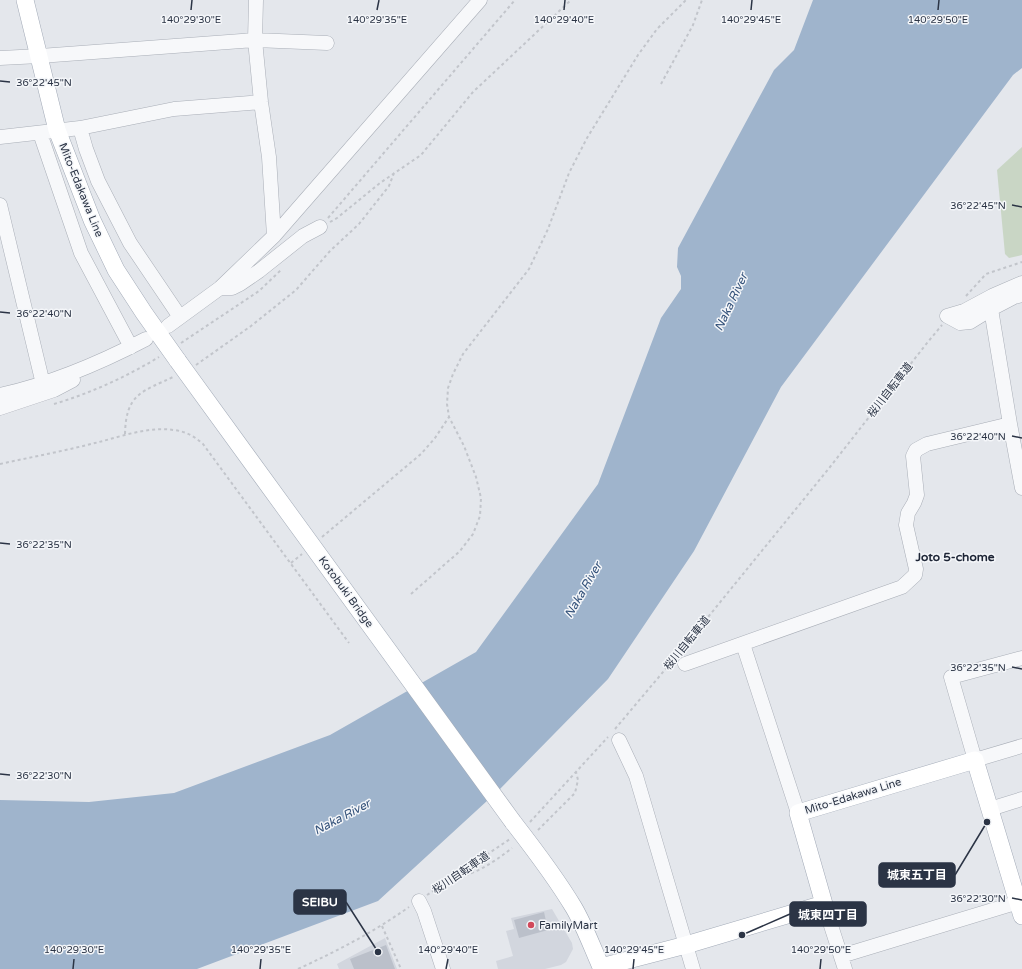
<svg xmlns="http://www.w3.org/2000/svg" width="1022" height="969" font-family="'Varela Round','Noto Sans JP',sans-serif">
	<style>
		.built { fill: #d2d6de }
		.green { fill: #c9d6c5 }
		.water { fill: #9fb4cc }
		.building { fill: #bbc0ca }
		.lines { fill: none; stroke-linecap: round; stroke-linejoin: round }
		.minor-casing { stroke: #a9aeb7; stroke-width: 15 }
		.major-casing { stroke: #a3abb8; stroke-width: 18 }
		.path { stroke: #c2c5cb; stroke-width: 2; stroke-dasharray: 3 3; stroke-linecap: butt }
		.minor { stroke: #f7f8fa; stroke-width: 14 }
		.major { stroke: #fff; stroke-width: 17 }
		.major-bridge-casing { stroke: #a3abb8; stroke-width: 18; stroke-linecap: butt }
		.major-bridge { stroke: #fff; stroke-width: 17 }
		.ticks { fill: none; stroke: #2b3445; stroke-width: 1.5 }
		.poi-dot { fill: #d1495b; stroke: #f4f6f9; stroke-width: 1.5 }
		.labels { text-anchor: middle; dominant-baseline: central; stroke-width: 3; stroke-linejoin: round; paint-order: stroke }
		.street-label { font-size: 11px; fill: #2b3445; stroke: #f4f6f9 }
		.poi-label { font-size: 11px; fill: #2b3445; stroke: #f4f6f9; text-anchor: start }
		.water-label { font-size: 12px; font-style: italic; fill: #34527a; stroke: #f4f6f9 }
		.neighbourhood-label { font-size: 12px; font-weight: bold; fill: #1d2536; stroke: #f4f6f9 }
		.ticks-label { font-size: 10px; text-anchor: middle; fill: #2b3445; stroke: #f4f6f9; stroke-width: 3; stroke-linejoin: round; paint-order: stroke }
		.leader { fill: none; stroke: #2b3445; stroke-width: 1.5 }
		.callout-dot { fill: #2b3445; stroke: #f4f6f9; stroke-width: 1.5 }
		.callout { fill: #2b3445; stroke: #2b3445; stroke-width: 1.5 }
		.callout-label { font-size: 12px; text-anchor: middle; font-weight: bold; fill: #fff }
	</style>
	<rect width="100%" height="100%" fill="#e4e7ec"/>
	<!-- built -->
	<path class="built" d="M 552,909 L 572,943 L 573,949 L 566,962 L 561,965 L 545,969 L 498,969 L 496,961 L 513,956 L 506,931 L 514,929 L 511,918 Z
		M 385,938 L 397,969 L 339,969 L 337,964 Z"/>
	<!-- green -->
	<path class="green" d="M 1022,147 L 1022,255 L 1009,258 L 1005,254 L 997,170 Z"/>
	<!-- water -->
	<path class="water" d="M 813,0 L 1022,0 L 1022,68 L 1013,75 L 781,387 L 694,551 L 608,679 L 500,789 L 378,901 L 197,969 L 0,969 L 0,800 L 89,802 L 174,793 L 330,735 L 476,652 L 598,484 L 661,318 L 681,289 L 681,276 L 677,267 L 678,248 L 774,70 L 794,50 Z"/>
	<!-- building -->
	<path class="building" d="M 544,912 L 548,930 L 519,938 L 514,920 Z
		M 386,945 L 395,969 L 354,969 L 350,959 Z"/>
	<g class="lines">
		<defs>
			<path id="minor" d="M 256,0 L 255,40 L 261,102 L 269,157 L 274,236
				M 0,58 L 40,56 L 255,40 L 327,43
				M 80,128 L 86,149 L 98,181 L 130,243 L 180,317
				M 40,133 L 81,253 L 131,347
				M 0,137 L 80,128 L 174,109 L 261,102
				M 0,205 L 43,384
				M 220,288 L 232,288 L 240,284 L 259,271 L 303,236 L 320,227
				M 991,309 L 1014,297 L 1022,295
				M 947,316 L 960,323 L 970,322 L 991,309 L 1010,424 L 1022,488
				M 947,316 L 964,311 L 992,296 L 1022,283
				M 168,326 L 220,288 L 274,236 L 480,0
				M 0,395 C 51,384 100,363 146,339
				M 0,408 L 54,390 L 73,380
				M 743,644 L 798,813
				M 1022,658 L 951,677 L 975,760 L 1022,746
				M 685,664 L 902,587 L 915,575 L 916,569 L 906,525 L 908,513 L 914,503 L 917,495 L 913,456 L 916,450 L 927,444 L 1010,424
				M 619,740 L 636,776 L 693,969
				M 990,809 L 1022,799
				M 419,901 L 424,911 L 443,969
				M 824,904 L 845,969
				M 841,956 L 1022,901"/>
			<path id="major" d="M 25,0 L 57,130 L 92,220 L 116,270 L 144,313 L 178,361
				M 513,822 C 534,849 556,878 574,908 C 585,927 592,947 601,967 L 686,945 L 824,904 L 798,813 L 975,760 L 1022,916"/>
		</defs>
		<!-- minor casing -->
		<use href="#minor" class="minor-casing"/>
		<!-- major casing -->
		<use href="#major" class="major-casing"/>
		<!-- path -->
		<path class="path" d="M 661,84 L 693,25 L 702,0
			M 328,218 L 515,0
			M 330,222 L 337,218 L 380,183 L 421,155 L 473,92 L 571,0
			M 966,296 L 986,274 L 1022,262
			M 181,343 L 259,291 L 281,270
			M 196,365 L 251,326 L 296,290 L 330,251 L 359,224 L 389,186 L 394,173
			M 54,404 C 91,393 126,377 159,357
			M 125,434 C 126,393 142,392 175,376
			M 0,464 C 32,457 64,451 95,443 C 120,437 148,426 173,430 C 185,431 194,436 203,444 L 349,643
			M 322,537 L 421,454 L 435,438 L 449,417
			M 291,563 L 302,554
			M 411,594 L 460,551 L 473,534 L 480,516 L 481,498 L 476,477 L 464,446 L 449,417 L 447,404 L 448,388 L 453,374 L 463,354 L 529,269 L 548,229 L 569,173 L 587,138 L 638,55 L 657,29 L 686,0
			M 678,654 L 830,467 L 927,343 L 942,325
			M 615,729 L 674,659
			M 530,822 L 608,737
			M 538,830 L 575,793 L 578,780 L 576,772
			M 454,879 C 477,873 493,863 512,848
			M 427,895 L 510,839
			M 382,926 L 401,969
			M 298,969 C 339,950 372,933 409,907"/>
		<!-- minor -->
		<use href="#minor" class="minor"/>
		<!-- major -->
		<use href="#major" class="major"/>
		<defs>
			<path id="major-bridge" d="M 178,361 L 513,822"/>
		</defs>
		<!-- major-bridge casing -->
		<use href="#major-bridge" class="major-bridge-casing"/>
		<!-- major-bridge -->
		<use href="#major-bridge" class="major-bridge"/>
	</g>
	<!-- ticks -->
	<path class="ticks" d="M 191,10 L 192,0M 377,10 L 379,0M 564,10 L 565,0M 751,10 L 752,0M 938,10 L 939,0M 0,81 L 10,82M 1012,205 L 1022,207M 0,312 L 10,313M 1012,436 L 1022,438M 0,543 L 10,544M 1012,667 L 1022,669M 0,774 L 10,775M 1012,898 L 1022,900M 73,969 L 74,959M 260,969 L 261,959M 446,969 L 448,959M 633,969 L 634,959M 820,969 L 821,959"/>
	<!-- markers -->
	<circle class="poi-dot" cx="531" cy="925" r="4"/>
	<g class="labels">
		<!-- street labels -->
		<g class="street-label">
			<text transform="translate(81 190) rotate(68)">Mito-Edakawa Line</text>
			<text transform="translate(890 390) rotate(-52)">桜川自転車道</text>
			<text transform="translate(346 592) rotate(54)">Kotobuki Bridge</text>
			<text transform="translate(687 643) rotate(-51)">桜川自転車道</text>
			<text transform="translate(853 796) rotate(-17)">Mito-Edakawa Line</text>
			<text transform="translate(461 873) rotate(-34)">桜川自転車道</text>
		</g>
		<!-- poi labels -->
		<g class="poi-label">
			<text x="539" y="925">FamilyMart</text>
		</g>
		<!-- water labels -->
		<g class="water-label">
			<text transform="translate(731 302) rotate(-65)">Naka River</text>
			<text transform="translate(583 590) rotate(-60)">Naka River</text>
			<text transform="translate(342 817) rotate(-28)">Naka River</text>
		</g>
		<!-- neighbourhood labels -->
		<g class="neighbourhood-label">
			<text x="955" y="557">Joto 5-chome</text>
		</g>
	</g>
	<g class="ticks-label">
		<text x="191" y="23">140°29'30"E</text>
		<text x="377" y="23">140°29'35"E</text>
		<text x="564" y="23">140°29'40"E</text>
		<text x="751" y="23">140°29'45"E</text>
		<text x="938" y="23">140°29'50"E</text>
		<text x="44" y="86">36°22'45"N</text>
		<text x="978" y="209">36°22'45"N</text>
		<text x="44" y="317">36°22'40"N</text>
		<text x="978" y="440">36°22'40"N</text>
		<text x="44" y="548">36°22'35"N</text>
		<text x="978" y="671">36°22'35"N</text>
		<text x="44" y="779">36°22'30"N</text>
		<text x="978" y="902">36°22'30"N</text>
		<text x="74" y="953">140°29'30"E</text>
		<text x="261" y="953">140°29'35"E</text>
		<text x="448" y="953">140°29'40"E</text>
		<text x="634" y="953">140°29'45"E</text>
		<text x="821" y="953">140°29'50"E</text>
	</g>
	<!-- callouts -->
	<path class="leader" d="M987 822L955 875M378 952L346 902M742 935L790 914"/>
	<g class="callout-dot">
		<circle cx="987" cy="822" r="4"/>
		<circle cx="378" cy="952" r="4"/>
		<circle cx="742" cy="935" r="4"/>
	</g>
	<g class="callout">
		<rect x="879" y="863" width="76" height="24" rx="4"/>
		<rect x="294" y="890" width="52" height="24" rx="4"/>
		<rect x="790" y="902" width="76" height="24" rx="4"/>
	</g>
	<g class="callout-label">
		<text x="917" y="879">城東五丁目</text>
		<text x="320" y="906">SEIBU</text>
		<text x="828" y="919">城東四丁目</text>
	</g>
</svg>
